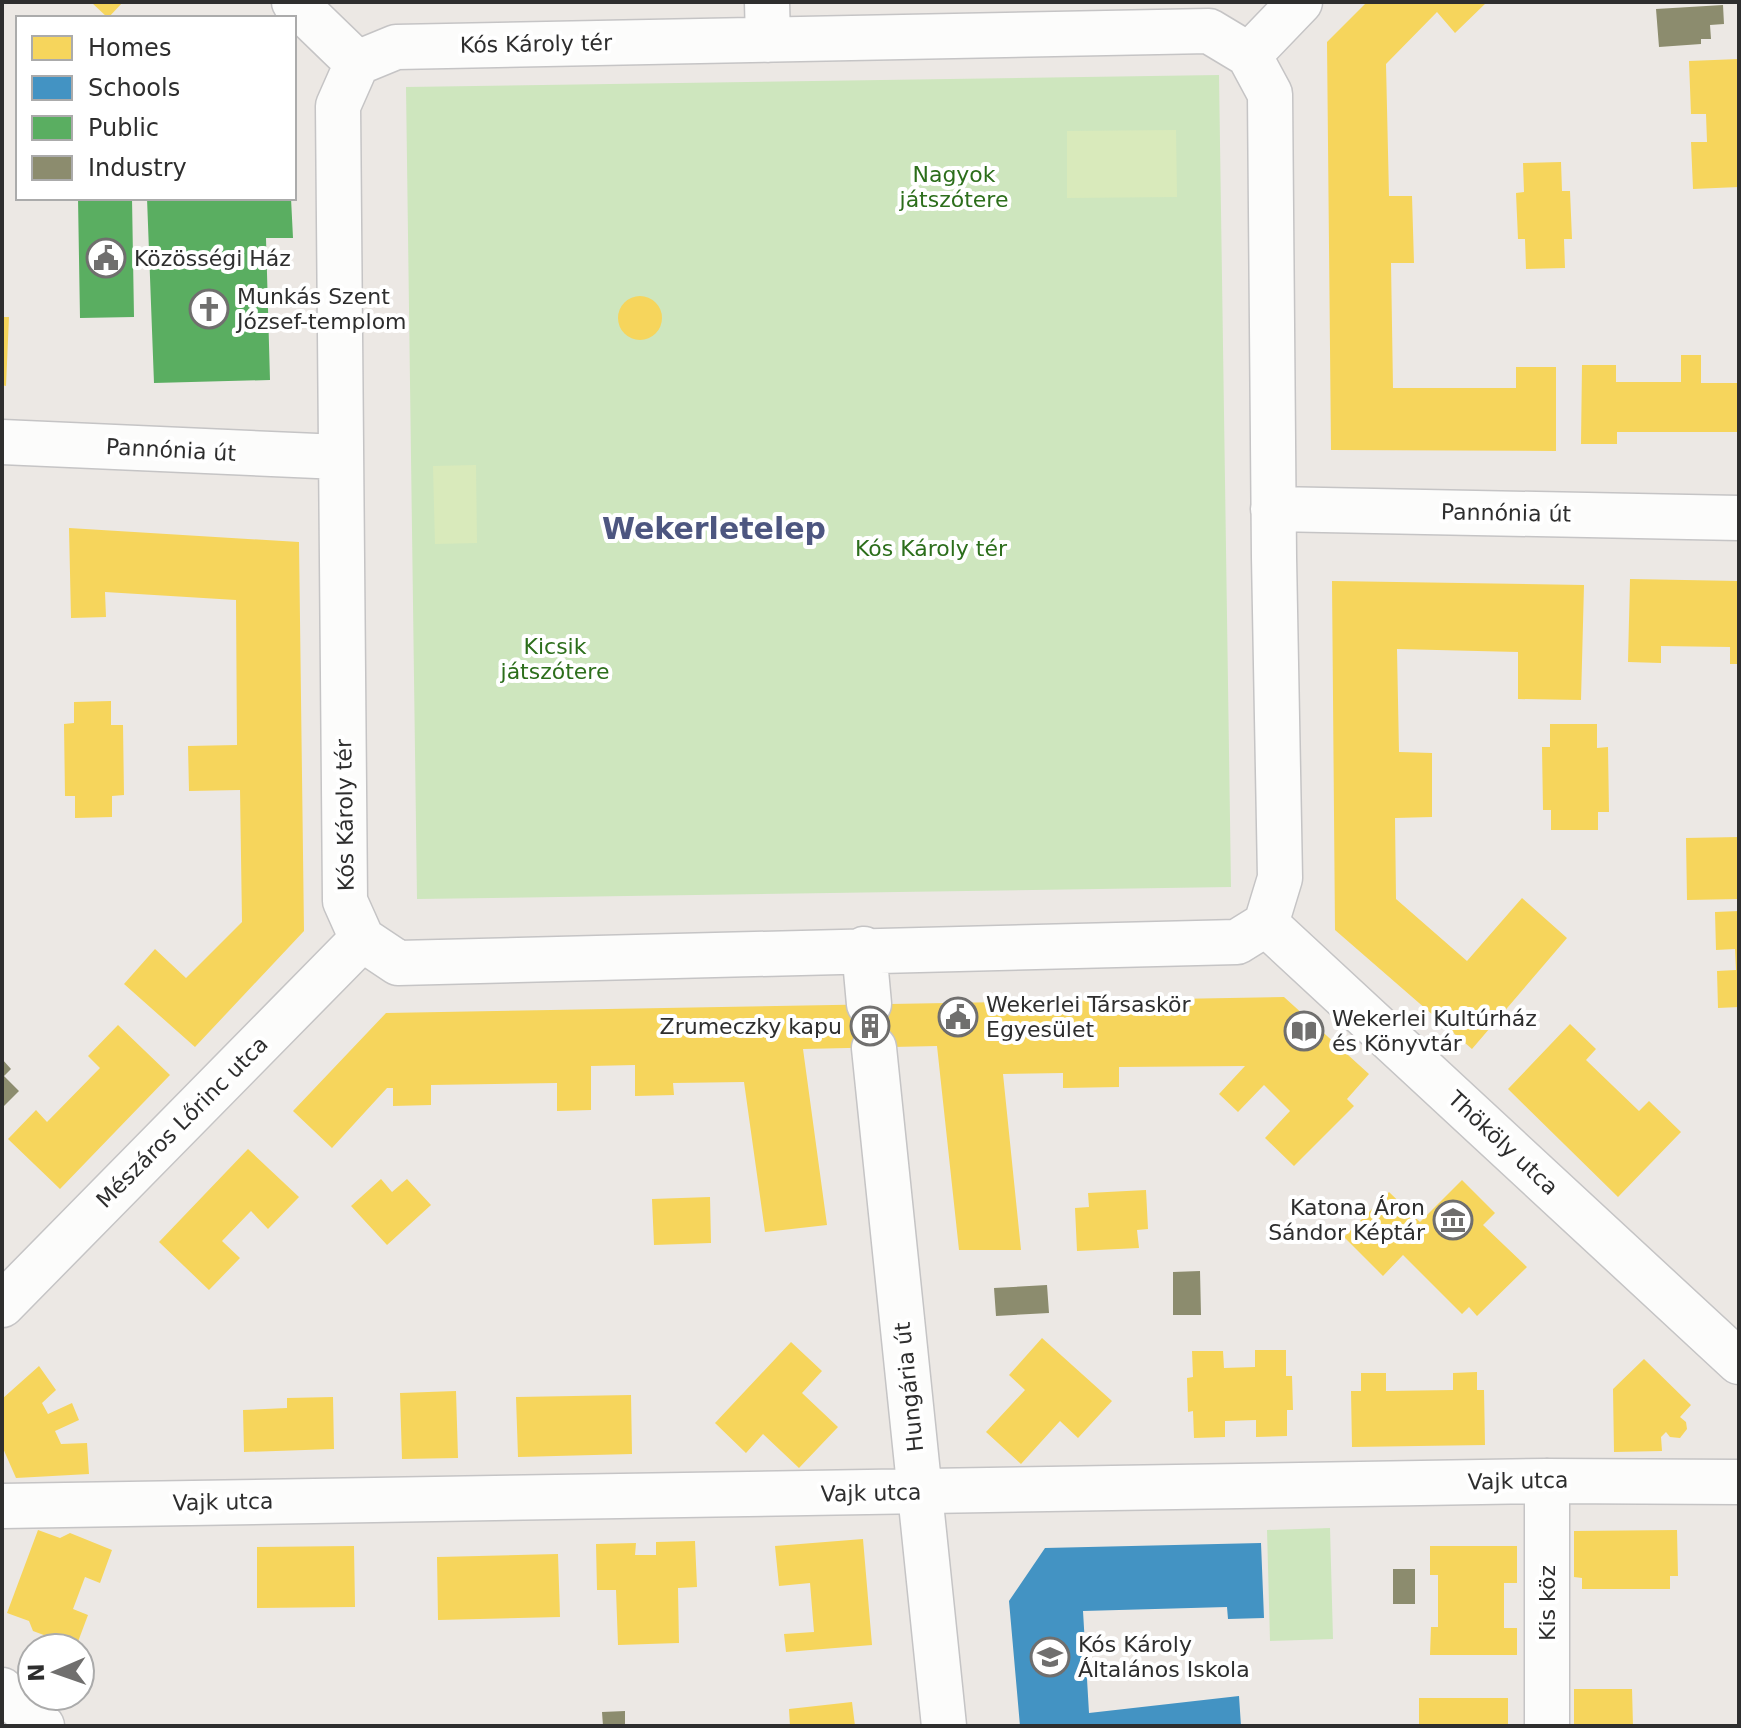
<svg xmlns="http://www.w3.org/2000/svg" width="1741" height="1728" font-family="'DejaVu Sans',sans-serif">
	<style>
		.green { fill: #cee6be }
		.pitch { fill: #d9eabb }
		.homes { fill: #f6d55c }
		.schools { fill: #4393c3 }
		.public { fill: #5aae61 }
		.industry { fill: #8c8c6e }
		.lines { fill: none; stroke-linecap: round; stroke-linejoin: round }
		.minor-casing { stroke: #c5c4c5; stroke-width: 47 }
		.minor { stroke: #fcfcfb; stroke-width: 44 }
		.labels { text-anchor: middle; dominant-baseline: central; stroke-width: 8; stroke-linejoin: round; paint-order: stroke }
		.street-label { font-size: 22px; fill: #2e2e2e; stroke: #fff }
		.park-label { font-size: 22px; fill: #2c6e1b; stroke: #fff }
		.poi-label { font-size: 22px; fill: #2e2e2e; stroke: #fff; text-anchor: start }
		.district-label { font-size: 30px; font-weight: bold; fill: #4d5680; stroke: #fff }
	</style>
	<rect width="100%" height="100%" fill="#ece8e4"/>
	<!-- green -->
	<path class="green" d="M 1219,75 L 1231,887 L 417,899 L 406,87 Z
		M 1330,1528 L 1333,1639 L 1270,1641 L 1267,1530 Z"/>
	<!-- pitch -->
	<path class="pitch" d="M 1176,130 L 1177,197 L 1067,198 L 1067,131 Z
		M 476,465 L 477,543 L 435,544 L 433,466 Z"/>
	<!-- homes -->
	<path class="homes" d="M 91,2 L 123,2 L 108,18 Z
		M 1367,2 L 1487,2 L 1455,33 L 1437,12 L 1386,64 L 1389,196 L 1412,196 L 1414,263 L 1391,263 L 1393,388 L 1516,388 L 1516,367 L 1556,367 L 1556,451 L 1331,450 L 1327,42 Z
		M 1739,59 L 1739,187 L 1693,189 L 1691,142 L 1707,142 L 1706,114 L 1691,114 L 1689,61 Z
		M 1561,162 L 1562,191 L 1570,191 L 1572,239 L 1564,239 L 1565,268 L 1526,269 L 1525,239 L 1518,239 L 1516,193 L 1524,192 L 1523,163 Z
		M618 318a22 22 0 1 1 44 0a22 22 0 1 1-44 0Z
		M 2,317 L 9,317 L 6,386 L 2,385 Z
		M 1681,355 L 1701,355 L 1701,383 L 1739,383 L 1739,432 L 1617,432 L 1617,444 L 1581,444 L 1582,365 L 1616,365 L 1616,382 L 1681,382 Z
		M 69,528 L 299,542 L 304,931 L 195,1047 L 124,984 L 155,949 L 186,978 L 242,922 L 240,790 L 189,791 L 188,746 L 237,745 L 236,600 L 105,592 L 106,617 L 71,618 Z
		M 1630,579 L 1739,581 L 1739,664 L 1730,664 L 1730,647 L 1661,646 L 1661,663 L 1628,662 Z
		M 1332,581 L 1584,585 L 1581,700 L 1518,699 L 1518,652 L 1397,649 L 1399,752 L 1432,753 L 1432,817 L 1395,818 L 1396,899 L 1467,961 L 1522,898 L 1567,938 L 1472,1049 L 1335,930 Z
		M 111,701 L 111,725 L 123,725 L 124,795 L 112,796 L 112,817 L 75,818 L 75,796 L 65,796 L 64,724 L 74,723 L 74,702 Z
		M 1550,724 L 1597,724 L 1597,748 L 1608,747 L 1609,812 L 1598,812 L 1598,830 L 1551,830 L 1551,810 L 1543,810 L 1542,747 L 1550,747 Z
		M 1739,837 L 1739,899 L 1687,900 L 1686,838 Z
		M 1739,911 L 1739,1007 L 1718,1008 L 1717,971 L 1736,970 L 1735,949 L 1716,950 L 1715,912 Z
		M 1284,997 L 1369,1074 L 1347,1099 L 1354,1106 L 1294,1166 L 1265,1138 L 1290,1111 L 1264,1085 L 1238,1112 L 1219,1094 L 1245,1066 L 1119,1067 L 1119,1087 L 1063,1088 L 1063,1073 L 1003,1074 L 1021,1250 L 959,1250 L 937,1046 L 803,1049 L 827,1225 L 765,1232 L 744,1082 L 673,1083 L 674,1095 L 635,1096 L 635,1065 L 591,1066 L 591,1110 L 557,1111 L 557,1083 L 431,1085 L 431,1105 L 393,1106 L 393,1088 L 387,1088 L 332,1148 L 293,1111 L 386,1013 Z
		M 1570,1024 L 1596,1049 L 1586,1060 L 1639,1111 L 1649,1101 L 1681,1132 L 1618,1197 L 1508,1089 Z
		M 118,1025 L 170,1075 L 60,1189 L 8,1139 L 36,1110 L 47,1122 L 100,1068 L 88,1056 Z
		M 248,1149 L 299,1197 L 268,1229 L 251,1211 L 222,1241 L 240,1258 L 209,1290 L 159,1242 Z
		M 381,1179 L 392,1192 L 407,1179 L 431,1205 L 387,1245 L 351,1206 Z
		M 1462,1180 L 1495,1213 L 1483,1225 L 1527,1267 L 1477,1316 L 1469,1307 L 1462,1314 L 1403,1255 L 1383,1276 L 1344,1237 L 1389,1192 L 1420,1222 Z
		M 1146,1190 L 1148,1229 L 1137,1230 L 1139,1248 L 1077,1251 L 1075,1208 L 1089,1207 L 1088,1193 Z
		M 710,1197 L 711,1243 L 654,1245 L 652,1199 Z
		M 1042,1338 L 1112,1401 L 1078,1438 L 1060,1421 L 1021,1464 L 986,1432 L 1025,1390 L 1009,1375 Z
		M 791,1342 L 822,1371 L 802,1393 L 838,1427 L 799,1468 L 763,1434 L 746,1453 L 715,1423 Z
		M 1255,1350 L 1286,1350 L 1286,1376 L 1292,1376 L 1293,1410 L 1287,1410 L 1287,1436 L 1256,1437 L 1256,1420 L 1225,1421 L 1225,1437 L 1194,1438 L 1193,1411 L 1188,1412 L 1187,1378 L 1193,1377 L 1192,1351 L 1223,1351 L 1224,1368 L 1255,1367 Z
		M 1644,1359 L 1691,1405 L 1680,1417 L 1686,1422 L 1687,1429 L 1680,1438 L 1670,1437 L 1666,1432 L 1661,1437 L 1662,1451 L 1614,1452 L 1613,1389 Z
		M 39,1366 L 56,1390 L 42,1403 L 48,1414 L 72,1403 L 79,1420 L 55,1431 L 61,1444 L 87,1443 L 89,1474 L 16,1478 L 2,1446 L 2,1399 Z
		M 1477,1372 L 1477,1390 L 1484,1390 L 1485,1445 L 1352,1447 L 1351,1391 L 1361,1391 L 1361,1373 L 1386,1373 L 1386,1391 L 1453,1390 L 1453,1373 Z
		M 456,1391 L 458,1458 L 402,1459 L 400,1393 Z
		M 631,1395 L 632,1454 L 518,1457 L 516,1397 Z
		M 333,1397 L 334,1449 L 244,1452 L 243,1410 L 287,1408 L 287,1398 Z
		M 38,1530 L 60,1538 L 70,1533 L 112,1550 L 100,1583 L 85,1577 L 73,1609 L 88,1615 L 76,1647 L 33,1631 L 29,1621 L 7,1613 Z
		M 1677,1530 L 1678,1576 L 1670,1576 L 1670,1589 L 1582,1589 L 1582,1578 L 1574,1577 L 1574,1531 Z
		M 863,1539 L 872,1645 L 786,1652 L 784,1634 L 814,1632 L 810,1583 L 779,1586 L 775,1546 Z
		M 695,1541 L 697,1587 L 678,1588 L 679,1643 L 618,1645 L 616,1590 L 597,1590 L 596,1544 L 636,1543 L 635,1555 L 656,1555 L 656,1542 Z
		M 354,1546 L 355,1607 L 257,1608 L 257,1547 Z
		M 1430,1546 L 1517,1546 L 1517,1583 L 1504,1583 L 1504,1628 L 1517,1628 L 1517,1655 L 1430,1655 L 1431,1627 L 1438,1627 L 1438,1575 L 1430,1575 Z
		M 558,1554 L 560,1617 L 438,1620 L 437,1557 Z
		M 1574,1689 L 1632,1689 L 1633,1726 L 1574,1726 Z
		M 1419,1698 L 1508,1698 L 1508,1726 L 1419,1724 Z
		M 852,1702 L 855,1726 L 790,1726 L 789,1709 Z"/>
	<!-- schools -->
	<path class="schools" d="M 1261,1543 L 1264,1618 L 1228,1619 L 1227,1607 L 1083,1611 L 1089,1713 L 1239,1696 L 1241,1726 L 1020,1726 L 1009,1601 L 1045,1548 Z"/>
	<!-- public -->
	<path class="public" d="M 78,198 L 132,198 L 134,317 L 80,318 Z
		M 147,198 L 291,198 L 293,238 L 266,238 L 270,380 L 154,383 Z"/>
	<!-- industry -->
	<path class="industry" d="M 1723,5 L 1724,24 L 1710,25 L 1711,39 L 1701,39 L 1701,44 L 1659,47 L 1656,9 Z
		M 2,1059 L 11,1069 L 4,1076 L 19,1091 L 2,1108 Z
		M 1200,1271 L 1201,1315 L 1173,1315 L 1173,1272 Z
		M 1047,1285 L 1049,1313 L 996,1316 L 994,1288 Z
		M 1393,1569 L 1415,1569 L 1415,1604 L 1393,1604 Z
		M 625,1711 L 625,1726 L 603,1726 L 602,1712 Z"/>
	<g class="lines">
		<defs>
			<path id="minor" d="M 294,2 L 357,63
				M 767,2 L 768,40
				M 1209,31 L 1249,55 L 1270,94 L 1274,557 L 1280,878 L 1266,924 L 1237,942 L 398,963 L 362,939 L 345,901 L 338,106 L 357,63 L 396,47 Z
				M 1249,55 L 1300,2
				M 2,442 L 340,457
				M 1273,509 L 1739,518
				M 1266,924 L 1739,1362
				M 864,949 L 869,1004
				M 874,1048 L 944,1726
				M 2,1305 L 362,939
				M 2,1506 L 1547,1481 L 1739,1482
				M 2,1690 L 42,1726
				M 1547,1726 L 1547,1481"/>
		</defs>
		<!-- minor casing -->
		<use href="#minor" class="minor-casing"/>
		<!-- minor -->
		<use href="#minor" class="minor"/>
	</g>
	<!-- icons -->
	<defs>
		<symbol id="civic-ring" viewBox="-11 -11 22 22"><circle r="9.5" fill="#fff" stroke="#706f6e" stroke-width="1.5"/><path d="M-.6-6.5H3V-4.5H.6V-3L4-1V1h2V6H-6V1h2V-1L-.6-3ZM-1.2 2.5V6h2.4V2.5Z" fill="#706f6e"/></symbol>
		<symbol id="church-ring" viewBox="-11 -11 22 22"><circle r="9.5" fill="#fff" stroke="#706f6e" stroke-width="1.5"/><path d="M-1.2-6h2.4v3.5h3.3v2.4h-3.3V6h-2.4V-.1h-3.3v-2.4h3.3Z" fill="#706f6e"/></symbol>
		<symbol id="building-ring" viewBox="-11 -11 22 22"><circle r="9.5" fill="#fff" stroke="#706f6e" stroke-width="1.5"/><path d="M-4-6H4V6H1V3H-1V6H-4ZM-2.5-4.3h1.7v1.8h-1.7ZM.8-4.3h1.7v1.8H.8ZM-2.5-1h1.7V.8h-1.7ZM.8-1h1.7V.8H.8Z" fill="#706f6e"/></symbol>
		<symbol id="library-ring" viewBox="-11 -11 22 22"><circle r="9.5" fill="#fff" stroke="#706f6e" stroke-width="1.5"/><path d="M-6-4Q-3-5.5-.7-3.5V5Q-3 3-6 4ZM6-4Q3-5.5 .7-3.5V5Q3 3 6 4Z" fill="#706f6e"/></symbol>
		<symbol id="museum-ring" viewBox="-11 -11 22 22"><circle r="9.5" fill="#fff" stroke="#706f6e" stroke-width="1.5"/><path d="M0-6L6-3V-2H-6V-3ZM-5-1h2V3h-2ZM-1-1h2V3h-2ZM3-1h2V3H3ZM-6 4H6V6H-6Z" fill="#706f6e"/></symbol>
		<symbol id="school-ring" viewBox="-11 -11 22 22"><circle r="9.5" fill="#fff" stroke="#706f6e" stroke-width="1.5"/><path d="M0-5L7-2L0 1L-7-2ZM-4 1L0 2.5L4 1V4Q0 6-4 4Z" fill="#706f6e"/></symbol>
	</defs>
	<g fill-rule="evenodd">
		<use href="#civic-ring" x="84" y="236" width="44" height="44"/>
		<use href="#church-ring" x="187" y="287" width="44" height="44"/>
		<use href="#civic-ring" x="936" y="995" width="44" height="44"/>
		<use href="#building-ring" x="848" y="1004" width="44" height="44"/>
		<use href="#library-ring" x="1282" y="1009" width="44" height="44"/>
		<use href="#museum-ring" x="1431" y="1198" width="44" height="44"/>
		<use href="#school-ring" x="1028" y="1635" width="44" height="44"/>
	</g>
	<g class="labels">
		<!-- street labels -->
		<g class="street-label">
			<text transform="translate(536 44) rotate(-1)">Kós Károly tér</text>
			<text transform="translate(171 450) rotate(3)">Pannónia út</text>
			<text transform="translate(1506 513) rotate(1)">Pannónia út</text>
			<text transform="translate(345 815) rotate(-91)">Kós Károly tér</text>
			<text transform="translate(182 1122) rotate(-45)">Mészáros Lőrinc utca</text>
			<text transform="translate(1503 1143) rotate(43)">Thököly utca</text>
			<text transform="translate(909 1387) rotate(-96)">Hungária út</text>
			<text transform="translate(1518 1481) rotate(-1)">Vajk utca</text>
			<text transform="translate(871 1493) rotate(-1)">Vajk utca</text>
			<text transform="translate(223 1502) rotate(-1)">Vajk utca</text>
			<text transform="translate(1547 1603) rotate(-90)">Kis köz</text>
		</g>
		<!-- park labels -->
		<g class="park-label">
			<text x="954" y="174">Nagyok<tspan x="954" dy="25">játszótere</tspan></text>
			<text x="931" y="548">Kós Károly tér</text>
			<text x="555" y="646">Kicsik<tspan x="555" dy="25">játszótere</tspan></text>
		</g>
		<!-- poi labels -->
		<g class="poi-label">
			<text x="134" y="258">Közösségi Ház</text>
			<text x="237" y="296">Munkás Szent<tspan x="237" dy="25">József-templom</tspan></text>
			<text x="986" y="1004">Wekerlei Társaskör<tspan x="986" dy="25">Egyesület</tspan></text>
			<text x="1332" y="1018">Wekerlei Kultúrház<tspan x="1332" dy="25">és Könyvtár</tspan></text>
			<text x="842" y="1026" text-anchor="end">Zrumeczky kapu</text>
			<text x="1425" y="1207" text-anchor="end">Katona Áron<tspan x="1425" dy="25">Sándor Képtár</tspan></text>
			<text x="1078" y="1644">Kós Károly<tspan x="1078" dy="25">Általános Iskola</tspan></text>
		</g>
		<!-- district labels -->
		<g class="district-label">
			<text x="714" y="528">Wekerletelep</text>
		</g>
	</g>
	<!-- border -->
	<rect width="1741" height="1728" fill="none" stroke="#2e2e2e" stroke-width="8"/>
	<!-- legend -->
	<rect x="16" y="16" width="280" height="184" fill="#ffffff" stroke="#ababab" stroke-width="2"/>
	<rect x="32" y="36" width="40" height="24" fill="#f6d55c" stroke="#ababab" stroke-width="2"/>
	<text x="88" y="56" font-size="24" fill="#2e2e2e">Homes</text>
	<rect x="32" y="76" width="40" height="24" fill="#4393c3" stroke="#ababab" stroke-width="2"/>
	<text x="88" y="96" font-size="24" fill="#2e2e2e">Schools</text>
	<rect x="32" y="116" width="40" height="24" fill="#5aae61" stroke="#ababab" stroke-width="2"/>
	<text x="88" y="136" font-size="24" fill="#2e2e2e">Public</text>
	<rect x="32" y="156" width="40" height="24" fill="#8c8c6e" stroke="#ababab" stroke-width="2"/>
	<text x="88" y="176" font-size="24" fill="#2e2e2e">Industry</text>
	<!-- north arrow -->
	<g transform="translate(56 1672) rotate(268)"><circle r="38" fill="#ffffff" stroke="#ababab" stroke-width="2"/>
	<path d="M0-6L14 30L0 20L-14 30Z" fill="#706f6e"/>
	<text y="-12" font-size="22" font-weight="bold" text-anchor="middle" fill="#2e2e2e">N</text>
	</g>
</svg>
